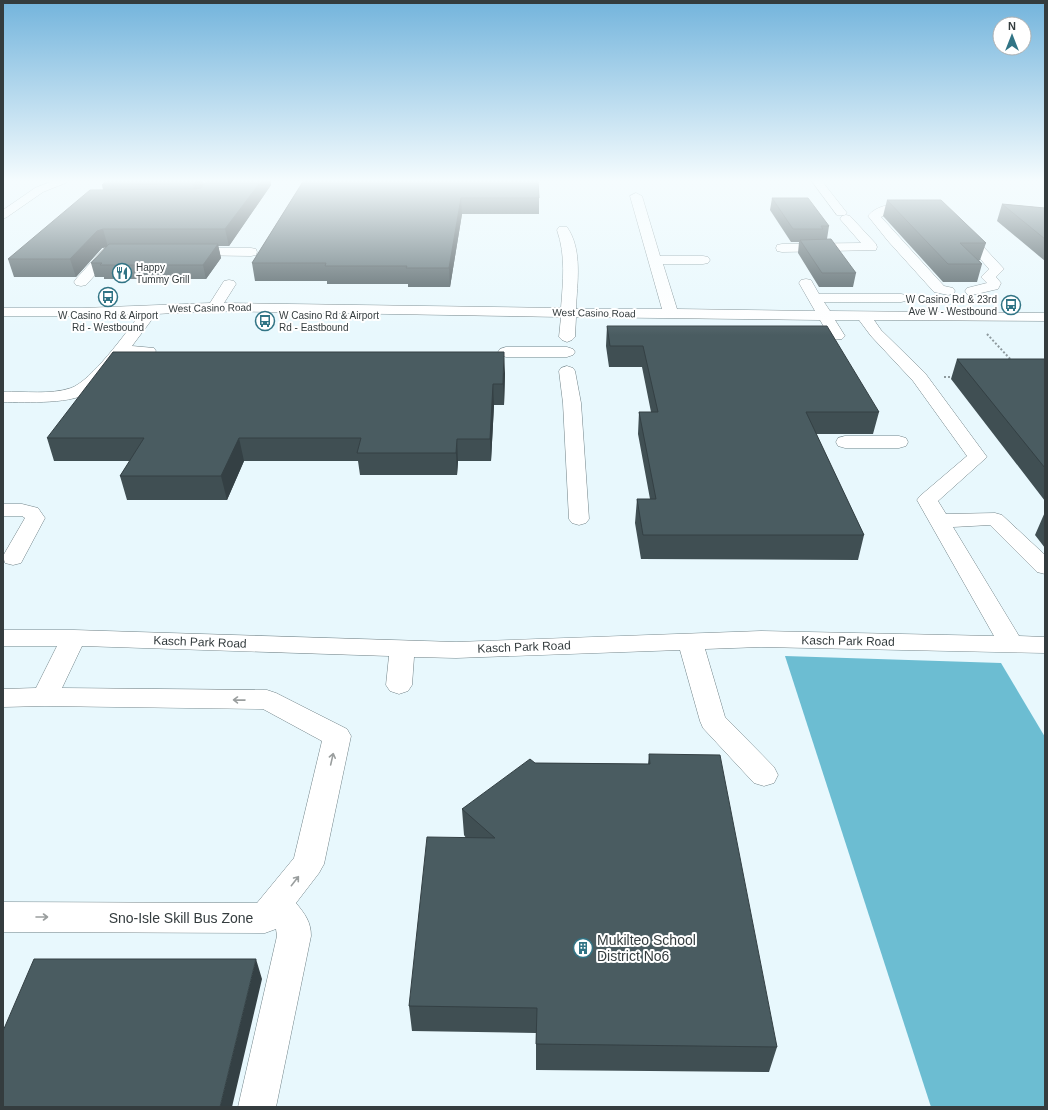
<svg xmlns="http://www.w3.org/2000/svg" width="1048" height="1110" font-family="Arial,sans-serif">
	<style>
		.forest { fill: #6cbdd2 }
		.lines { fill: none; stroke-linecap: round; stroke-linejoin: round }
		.minor-casing { stroke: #718388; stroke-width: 1 }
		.highway-casing { stroke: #718388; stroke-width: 1 }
		.path { stroke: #8e9a9e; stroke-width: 2; stroke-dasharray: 2 2; stroke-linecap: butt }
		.minor { fill: #fff; fill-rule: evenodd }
		.highway { fill: #fff; fill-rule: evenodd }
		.wall { fill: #404f53 }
		.shaded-wall { fill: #344044 }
		.building { fill: #4a5c61; stroke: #344044 }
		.oneway { stroke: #9a9e9e }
		.labels { text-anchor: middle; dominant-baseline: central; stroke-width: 4; stroke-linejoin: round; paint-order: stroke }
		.far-poi-label { font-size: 10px; fill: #343c3e; stroke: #fff; text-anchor: start }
		.far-street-label { font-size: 10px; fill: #343c3e; stroke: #fff }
		.street-label { font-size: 12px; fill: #343c3e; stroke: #fff }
		.near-street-label { font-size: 14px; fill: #343c3e; stroke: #fff }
		.near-poi-label { font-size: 14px; fill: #343c3e; stroke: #fff; text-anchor: start }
	</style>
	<rect width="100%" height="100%" fill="#e8f8fd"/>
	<!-- forest -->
	<path class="forest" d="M 785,656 L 1001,663 L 1045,737 L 1045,1107 L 931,1107 Z"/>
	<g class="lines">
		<defs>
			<path id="minor" d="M 811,180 L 821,180 L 847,213 L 845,215 L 837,215 Z
				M 636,193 L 642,196 L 660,256 L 703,256 L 708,257 L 710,260 L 708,263 L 703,264 L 663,264 L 677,309 L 815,311 L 799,283 L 801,280 L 806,279 L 811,280 L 819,294 L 901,294 L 906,295 L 908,298 L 906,301 L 901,302 L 824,302 L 830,311 L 1045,313 L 1045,321 L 874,320 L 881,330 L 925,373 L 987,457 L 938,501 L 946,514 L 995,513 L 1002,515 L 1045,555 L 1045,574 L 1037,572 L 990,525 L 953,527 L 1019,636 L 1045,637 L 1045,653 L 761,647 L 705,649 L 725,717 L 774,767 L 778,775 L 774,783 L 764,786 L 754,783 L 703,728 L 700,721 L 680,650 L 456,658 L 414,657 L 412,685 L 408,691 L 399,694 L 390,691 L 386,685 L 389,656 L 82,646 L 62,688 L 267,690 L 276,693 L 347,729 L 351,736 L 324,864 L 319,873 L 296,903 C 305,914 311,922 311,936 L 276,1107 L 238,1107 L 277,936 L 276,929 L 265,933 L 3,932 L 3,902 L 257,903 L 294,858 L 322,741 L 263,709 L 44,706 L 3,707 L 3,689 L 36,688 L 57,646 L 3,646 L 3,630 L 74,630 L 456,642 L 761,631 L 994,636 L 917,500 L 920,496 L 967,456 L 913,381 L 871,336 L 859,320 L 835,320 L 845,336 L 842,339 L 811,342 L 806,340 L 803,337 L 806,334 L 827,332 L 820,320 L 576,317 L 575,337 L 572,340 L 567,342 L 562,340 L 559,337 L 561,317 L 214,311 L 156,314 L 132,346 L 154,348 L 156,351 L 154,354 L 124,356 C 114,367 105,381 93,390 C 75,405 26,402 3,402 L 3,392 C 25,391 50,395 71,388 C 91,381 126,333 140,314 L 83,316 L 3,316 L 3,308 L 83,308 L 210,303 L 224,281 L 229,280 L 234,281 L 236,284 L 224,303 L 561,308 C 563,281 566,256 557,230 L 559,227 L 567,227 C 583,250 577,283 576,309 L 662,309 L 630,196 Z
				M 909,202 L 918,204 L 920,206 L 918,208 C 904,212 895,208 881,217 L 944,286 L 953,288 L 955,291 L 953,294 L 948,295 L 934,292 L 888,241 L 868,216 C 876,205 896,203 909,202 Z
				M 846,215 L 850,216 L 876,244 L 877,247 L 876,250 L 782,252 L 777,251 L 776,248 L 777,245 L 782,244 L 861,243 L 840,219 L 842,216 Z
				M 963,228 L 967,229 L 1004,269 L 996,277 L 1001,283 L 998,289 L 972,295 L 967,294 L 965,291 L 967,288 L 987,283 L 981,277 L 989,269 L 957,232 L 959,229 Z
				M 108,248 L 121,249 L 122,252 L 121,255 L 112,256 L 86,285 L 81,286 L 76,285 L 74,282 L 76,279 L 103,249 Z
				M 190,248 L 251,248 L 256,249 L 257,252 L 256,255 L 251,256 L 185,255 L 184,252 L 185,249 Z
				M 506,347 L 567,347 L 573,349 L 575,352 L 573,355 L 567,357 L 506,357 L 500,355 L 498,352 L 500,349 Z
				M 567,366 L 573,368 L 575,371 L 581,403 L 589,519 L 586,523 L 579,525 L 572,523 L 569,519 L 563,403 L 559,371 L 561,368 Z
				M 845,436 L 899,436 L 906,438 L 908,442 L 906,446 L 899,448 L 845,448 L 838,446 L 836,442 L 838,438 Z
				M 3,504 L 22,504 L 38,508 L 45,518 L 21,563 L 13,565 L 5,563 L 3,556 L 25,518 L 22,516 L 3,516 Z"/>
			<path id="highway" d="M 55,180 L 69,180 L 68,182 L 43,192 L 7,217 L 3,219 L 3,210 L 35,188 Z"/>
		</defs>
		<!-- minor casing -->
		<use href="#minor" class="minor-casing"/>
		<!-- highway casing -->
		<use href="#highway" class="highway-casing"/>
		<!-- path -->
		<path class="path" d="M 987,334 L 1012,361
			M 944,377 L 955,377"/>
		<!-- minor -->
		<use href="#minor" class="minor"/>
		<!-- highway -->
		<use href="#highway" class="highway"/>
	</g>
	<!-- wall -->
	<path class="wall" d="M 304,180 L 539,198 L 539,214 L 462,214 L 450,287 L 408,287 L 408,284 L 327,284 L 327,281 L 255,281 L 252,263 Z
		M 204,184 L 271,185 L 229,246 L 218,246 L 221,258 L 206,279 L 104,279 L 104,277 L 95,277 L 91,263 L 107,247 L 102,248 L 76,277 L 14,277 L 8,259 L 103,190 L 102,185 Z
		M 772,198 L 829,226 L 827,239 L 856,273 L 853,287 L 819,287 L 798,253 L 799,242 L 791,242 L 770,210 Z
		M 887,200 L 986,243 L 980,260 L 979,260 L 982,264 L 977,282 L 943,282 L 883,216 Z
		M 1002,204 L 1045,208 L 1045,261 L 997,221 Z
		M 607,326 L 879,412 L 873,434 L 816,434 L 864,535 L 858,560 L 641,559 L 635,523 L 637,499 L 650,499 L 638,434 L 639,412 L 651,412 L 642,367 L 609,367 L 606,346 Z
		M 957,359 L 1045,359 L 1045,501 L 951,379 Z
		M 505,373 L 504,405 L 494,405 L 491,461 L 458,461 L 457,475 L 360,475 L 358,461 L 244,461 L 227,500 L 127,500 L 120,476 L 130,461 L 54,461 L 47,438 Z
		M 1045,512 L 1045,548 L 1035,535 Z
		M 649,754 L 777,1047 L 769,1072 L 536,1070 L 536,1033 L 412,1031 L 409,1006 L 466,838 L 464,835 L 462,809 L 535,763 L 648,764 Z"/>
	<!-- shaded-wall -->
	<path class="shaded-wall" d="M 197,180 L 203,180 L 204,185 L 195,197 L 193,184 Z
		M 262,180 L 271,180 L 271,185 L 229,246 L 225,229 Z
		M 461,198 L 462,214 L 450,287 L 449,268 Z
		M 103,229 L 108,247 L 102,248 L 76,277 L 70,259 L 97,231 Z
		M 218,244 L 221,258 L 206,279 L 203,265 Z
		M 504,352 L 505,373 L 504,405 L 503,384 Z
		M 493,384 L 494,405 L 491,461 L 490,439 Z
		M 239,438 L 244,461 L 227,500 L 221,476 Z
		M 457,439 L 458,461 L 457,475 L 456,453 Z
		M 256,959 L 262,979 L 232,1107 L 220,1107 Z"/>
	<!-- building -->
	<path class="building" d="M 108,180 L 197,180 L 193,184 L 102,185 Z
		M 207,180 L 262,180 L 225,229 L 103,229 L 97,231 L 70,259 L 8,259 L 90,190 L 196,189 L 201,188 Z
		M 304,180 L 538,180 L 539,198 L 461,198 L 449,268 L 406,268 L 407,266 L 325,266 L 326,263 L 252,263 Z
		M 772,198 L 808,198 L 829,226 L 821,226 L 823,229 L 793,229 Z
		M 887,200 L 941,200 L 986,243 L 960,243 L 982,264 L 948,264 Z
		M 1002,204 L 1045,208 L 1045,239 Z
		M 831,239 L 856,273 L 822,273 L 800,240 Z
		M 109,244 L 218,244 L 203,265 L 100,265 L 102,263 L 91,263 Z
		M 607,326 L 827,326 L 879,412 L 806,412 L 864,535 L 643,535 L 637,499 L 656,499 L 639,412 L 658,412 L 643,346 L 610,346 Z
		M 113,352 L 504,352 L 503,384 L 493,384 L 490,439 L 457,439 L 456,453 L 357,453 L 361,438 L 239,438 L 221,476 L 120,476 L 144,438 L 47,438 Z
		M 957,359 L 1045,359 L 1045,468 Z
		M 649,754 L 720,755 L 777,1047 L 536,1044 L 537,1008 L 409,1006 L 427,837 L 495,838 L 462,809 L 530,759 L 535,763 L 650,764 Z
		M 34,959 L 256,959 L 220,1107 L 3,1107 L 3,1031 Z"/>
	<!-- one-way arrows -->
	<defs><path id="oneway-shaft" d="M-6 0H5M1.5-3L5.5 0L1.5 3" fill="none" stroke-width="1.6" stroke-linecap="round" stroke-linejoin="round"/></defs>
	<g class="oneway">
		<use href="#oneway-shaft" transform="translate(239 700) rotate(-179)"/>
		<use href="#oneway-shaft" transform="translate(332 759) rotate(-77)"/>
		<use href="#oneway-shaft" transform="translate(295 881) rotate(-52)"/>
		<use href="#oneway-shaft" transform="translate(42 917)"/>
	</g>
	<!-- sky -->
	<linearGradient id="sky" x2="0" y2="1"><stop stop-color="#73b4dc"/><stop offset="0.54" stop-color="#f5fcfe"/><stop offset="1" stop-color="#f5fcfe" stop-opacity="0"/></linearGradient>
	<rect width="1048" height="335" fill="url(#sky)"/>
	<!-- icons -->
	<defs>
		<symbol id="restaurant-ring" viewBox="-11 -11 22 22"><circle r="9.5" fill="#fff" stroke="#317485" stroke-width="1.5"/><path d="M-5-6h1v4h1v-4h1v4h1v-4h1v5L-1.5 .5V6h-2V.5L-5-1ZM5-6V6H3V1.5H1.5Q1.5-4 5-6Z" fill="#317485"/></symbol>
		<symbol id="bus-ring" viewBox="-11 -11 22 22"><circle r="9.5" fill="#fff" stroke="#317485" stroke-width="1.5"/><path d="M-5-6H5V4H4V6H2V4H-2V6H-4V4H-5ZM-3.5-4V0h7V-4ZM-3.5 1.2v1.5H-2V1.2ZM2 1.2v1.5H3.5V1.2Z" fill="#317485"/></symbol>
		<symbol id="building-ring" viewBox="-11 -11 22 22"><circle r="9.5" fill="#fff" stroke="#317485" stroke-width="1.5"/><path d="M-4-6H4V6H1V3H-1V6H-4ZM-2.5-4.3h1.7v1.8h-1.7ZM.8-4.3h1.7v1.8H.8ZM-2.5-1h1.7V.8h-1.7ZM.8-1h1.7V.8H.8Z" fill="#317485"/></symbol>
	</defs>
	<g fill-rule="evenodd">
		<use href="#restaurant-ring" x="111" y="262" width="22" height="22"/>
		<use href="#bus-ring" x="97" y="286" width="22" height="22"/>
		<use href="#bus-ring" x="1000" y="294" width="22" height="22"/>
		<use href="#bus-ring" x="254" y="310" width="22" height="22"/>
		<use href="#building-ring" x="572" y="937" width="22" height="22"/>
	</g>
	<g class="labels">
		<!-- far-poi labels -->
		<g class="far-poi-label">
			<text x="136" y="267">Happy<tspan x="136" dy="12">Tummy Grill</tspan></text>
			<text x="997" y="299" text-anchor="end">W Casino Rd &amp; 23rd<tspan x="997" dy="12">Ave W - Westbound</tspan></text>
			<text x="108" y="315" text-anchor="middle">W Casino Rd &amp; Airport<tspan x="108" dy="12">Rd - Westbound</tspan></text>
			<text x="279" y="315">W Casino Rd &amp; Airport<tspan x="279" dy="12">Rd - Eastbound</tspan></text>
		</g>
		<!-- far-street labels -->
		<g class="far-street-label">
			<text transform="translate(210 308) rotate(-1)">West Casino Road</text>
			<text transform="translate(594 313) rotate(1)">West Casino Road</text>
		</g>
		<!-- street labels -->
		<g class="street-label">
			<text transform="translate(848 641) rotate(1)">Kasch Park Road</text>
			<text transform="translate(200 642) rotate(2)">Kasch Park Road</text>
			<text transform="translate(524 647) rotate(-2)">Kasch Park Road</text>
		</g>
		<!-- near-street labels -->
		<g class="near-street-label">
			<text x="181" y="918">Sno-Isle Skill Bus Zone</text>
		</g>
		<!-- near-poi labels -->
		<g class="near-poi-label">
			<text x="597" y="940">Mukilteo School<tspan x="597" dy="16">District No6</tspan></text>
		</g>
	</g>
	<!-- border -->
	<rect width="1048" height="1110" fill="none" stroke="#343c3e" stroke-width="8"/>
	<!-- north arrow -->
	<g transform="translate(1012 36)"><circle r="19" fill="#ffffff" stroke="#aeb1b2"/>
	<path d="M0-3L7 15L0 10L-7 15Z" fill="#317485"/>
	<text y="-6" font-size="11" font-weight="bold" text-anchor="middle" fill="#343c3e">N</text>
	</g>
</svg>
